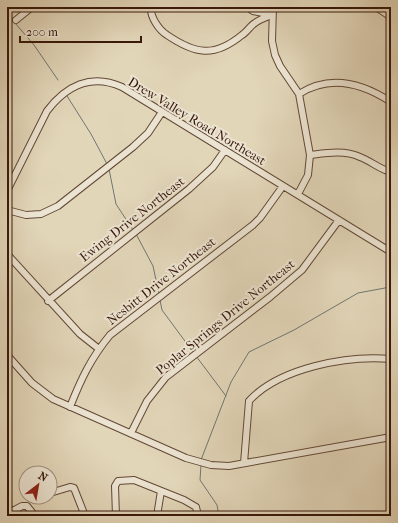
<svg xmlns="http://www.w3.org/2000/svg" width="398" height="523" font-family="'IM FELL French Canon',serif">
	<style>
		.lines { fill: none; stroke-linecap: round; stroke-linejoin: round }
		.stream { stroke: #707772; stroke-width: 1 }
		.minor-casing { stroke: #624836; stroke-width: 8 }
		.minor { stroke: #ece4d2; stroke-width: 6 }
		.labels { text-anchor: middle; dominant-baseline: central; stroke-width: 4; stroke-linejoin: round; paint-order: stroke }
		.street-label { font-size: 13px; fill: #38180a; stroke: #ece4d2 }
	</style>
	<rect width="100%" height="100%" fill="#e2d6b9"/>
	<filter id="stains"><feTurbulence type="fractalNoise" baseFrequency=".005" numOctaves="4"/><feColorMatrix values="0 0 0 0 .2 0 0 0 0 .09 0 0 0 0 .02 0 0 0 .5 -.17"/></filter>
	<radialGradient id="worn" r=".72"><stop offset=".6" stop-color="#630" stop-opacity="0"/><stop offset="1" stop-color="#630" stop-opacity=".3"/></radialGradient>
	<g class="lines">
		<!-- stream -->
		<path class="stream" d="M 7,8 L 13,20
			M 15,23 L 34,45 L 58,80
			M 67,96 L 91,134 L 107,164
			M 109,169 L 116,204 L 133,230
			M 136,234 L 153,266 L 159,294
			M 160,300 L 162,310 L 193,352
			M 196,356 L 226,396
			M 201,460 L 231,382 L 249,352 L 294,330 L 358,293 L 385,288 L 391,284
			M 201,465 L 200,480 L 217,505 L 219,516"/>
		<defs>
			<path id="minor" d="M 151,7 C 150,17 159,30 167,35 C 195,54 214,58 242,35 C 247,32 250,26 255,23 C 260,19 267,17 272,15
				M 247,7 L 253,11 L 272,15
				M 273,7 L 272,41 L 275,55 L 280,66 L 299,94 L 310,155 L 308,175 L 298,194
				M 376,7 L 391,17
				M 16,20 L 32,7
				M 299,94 C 330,74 362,83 391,102
				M 310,155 C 327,153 344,150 360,157 C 371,161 379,169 391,172
				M 7,191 L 47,111 C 66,86 91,73 122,87 L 391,252
				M 7,210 L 26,215 L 41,214 L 58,206 L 133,147 L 148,133 L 162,112
				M 7,254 L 80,334 L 99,349
				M 48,301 L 189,189 L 213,167 L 225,150
				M 7,355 L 32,383 L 53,399 L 186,458 L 211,465 L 229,466 L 391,437
				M 70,407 C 81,379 91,358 110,335 L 253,225 L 260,218 L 283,186
				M 131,433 L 147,401 L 166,377 L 270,297 L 302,270 L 339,220
				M 244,463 L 249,401 C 279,368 347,355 391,359
				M 50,493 L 70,487 L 74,488 L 85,516
				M 7,504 L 11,512
				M 7,514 L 22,506 L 27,506 L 35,516
				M 116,516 L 115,486 L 118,481 L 134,480 L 184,500 L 196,507 L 198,516
				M 157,516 L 161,491"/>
		</defs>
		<!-- minor casing -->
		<use href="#minor" class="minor-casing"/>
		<!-- minor -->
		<use href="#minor" class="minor"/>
	</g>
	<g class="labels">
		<!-- street labels -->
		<g class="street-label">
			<text transform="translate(197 121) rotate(31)">Drew Valley Road Northeast</text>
			<text transform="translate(132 219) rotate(-38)">Ewing Drive Northeast</text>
			<text transform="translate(161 281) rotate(-38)">Nesbitt Drive Northeast</text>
			<text transform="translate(225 317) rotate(-39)">Poplar Springs Drive Northeast</text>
		</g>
	</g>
	<!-- margin -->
	<rect width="398" height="523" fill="none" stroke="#e2d6b9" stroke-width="24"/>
	<rect x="8" y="8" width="382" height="507" fill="none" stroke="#38180a" stroke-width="2"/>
	<rect x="12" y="12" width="374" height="499" fill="none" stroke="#38180a"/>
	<!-- north arrow -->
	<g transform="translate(38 485) rotate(31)"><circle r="19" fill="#ece4d2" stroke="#a49282"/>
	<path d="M0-3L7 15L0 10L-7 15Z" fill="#8f2418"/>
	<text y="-6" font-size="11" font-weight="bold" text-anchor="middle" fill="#38180a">N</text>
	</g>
	<!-- scale -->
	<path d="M20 36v6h121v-6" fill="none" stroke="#38180a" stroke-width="2"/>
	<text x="26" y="36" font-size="12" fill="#38180a" stroke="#ece4d2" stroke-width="3" paint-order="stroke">200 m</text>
	<rect width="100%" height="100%" filter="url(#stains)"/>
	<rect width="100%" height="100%" fill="url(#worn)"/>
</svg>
